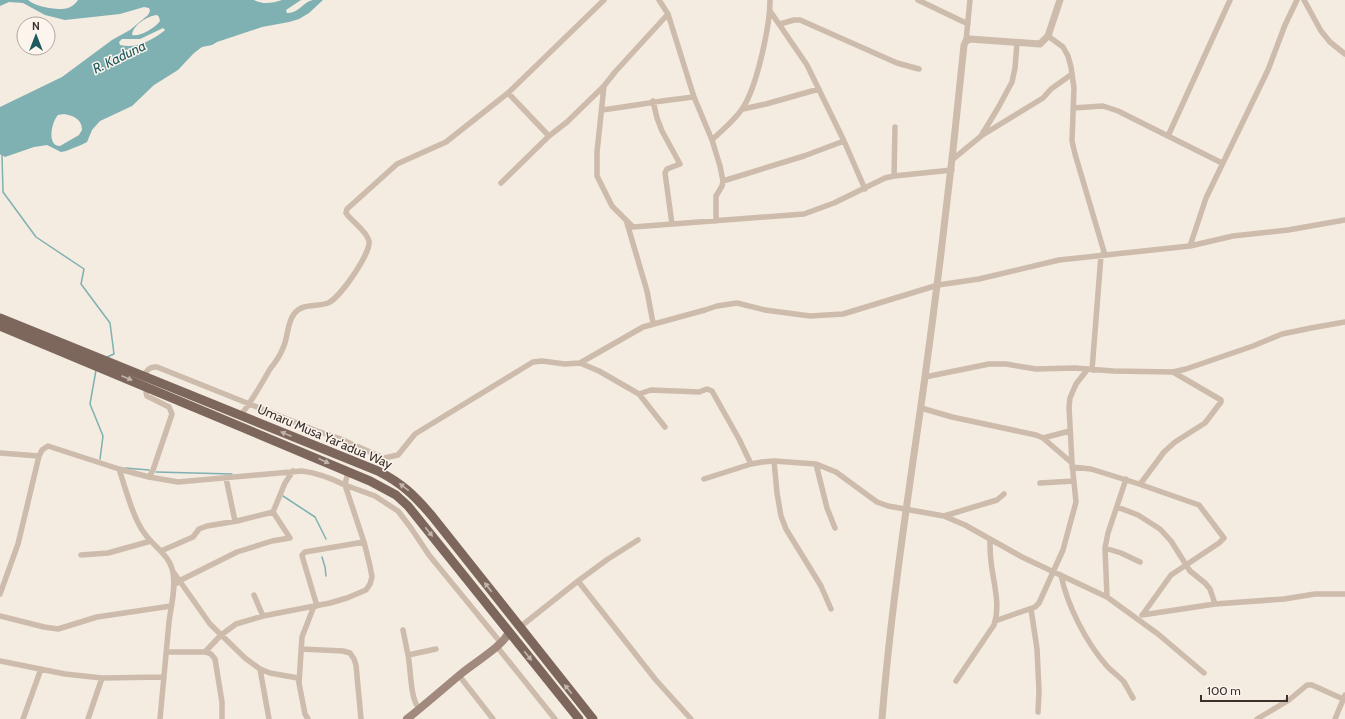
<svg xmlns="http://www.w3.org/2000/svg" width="1345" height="719" font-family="Cabin,sans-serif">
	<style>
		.water { fill: #7fb0b2; fill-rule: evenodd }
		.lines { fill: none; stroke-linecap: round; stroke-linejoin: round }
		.stream { stroke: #7fb0b2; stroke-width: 1.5 }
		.minor { stroke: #cdbbac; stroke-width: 5.5 }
		.tertiary { stroke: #cdbbac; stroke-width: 7 }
		.secondary { stroke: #a18a7d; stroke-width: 8 }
		.primary { stroke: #7d675c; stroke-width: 9 }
		.oneway { fill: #c2b5ac }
		.labels { text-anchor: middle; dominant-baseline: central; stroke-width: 3; stroke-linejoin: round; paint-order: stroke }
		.street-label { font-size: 13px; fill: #3b302b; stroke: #fbf5ee }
		.water-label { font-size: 14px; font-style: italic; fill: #1f5a5e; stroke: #fbf5ee }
	</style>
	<rect width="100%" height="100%" fill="#f4ebe1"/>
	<!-- water -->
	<path class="water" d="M 0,0 L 28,0 C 36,7 58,11 68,8 C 73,6 75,4 78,0 L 254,0 C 264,5 272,3 282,0 C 288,0 295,0 301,0 L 286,10 L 287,13 C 298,14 303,2 313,0 C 316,0 320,0 323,0 L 309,13 L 299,19 L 289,22 L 262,27 L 217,42 L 212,45 L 202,47 L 194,53 L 178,70 L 154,85 L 132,106 L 100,121 L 92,130 L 87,142 L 81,145 L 66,151 L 61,152 L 47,145 L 34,147 L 5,157 L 0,154 L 0,107 L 62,77 L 112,40 L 130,30 L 148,15 L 150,11 L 149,8 L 144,7 L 120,14 L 65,20 L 45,15 L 23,3 L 9,2 L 0,6 ZM 157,15 L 159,17 L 160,21 C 155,28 140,37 132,35 C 133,25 147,16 157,15 ZM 163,28 L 165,30 L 164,31 C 151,41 136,49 120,45 L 119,42 L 122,39 L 140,39 ZM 64,114 C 74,116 82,119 82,130 L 79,135 L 60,146 C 46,146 52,121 58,115 Z"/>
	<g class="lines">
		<!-- stream -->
		<path class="stream" d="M 0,153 L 2,155 L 3,192 L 36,237 L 84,269 L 81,284 L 110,323 L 114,354 L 107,357
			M 96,370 L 90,404 L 103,436 L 100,459
			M 125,468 L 149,470
			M 156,472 L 232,474
			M 283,496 L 315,517 L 326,539
			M 322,557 L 325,567 L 326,576"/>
		<!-- minor -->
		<path class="minor" d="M 659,0 L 668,14 L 694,97 L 712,140 L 720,166 L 723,181 L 722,186 L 716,196 L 716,221
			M 918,0 L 968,24
			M 1304,0 L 1321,31 L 1330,42 L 1345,54
			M 770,11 L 807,65 L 844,141 L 865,189
			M 780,24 L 794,20 L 800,20 L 897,63 L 919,69
			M 1048,36 L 1063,47 L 1068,56 L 1071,67 L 1074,88 L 1072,141 L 1075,154 L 1105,255
			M 966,41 L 970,0
			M 604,86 L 597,152 L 597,176 L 612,206 L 633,227 L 804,214 L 834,203 L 885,178 L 894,176 L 952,170
			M 508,93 L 549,136
			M 653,101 L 657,118 L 662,131 L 680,164 L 667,169 L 665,173 L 672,224
			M 1073,108 L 1103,106 L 1118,111 L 1222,163
			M 743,109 L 766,104 L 819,89
			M 602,110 C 633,106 663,100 694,97
			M 981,136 L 1043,98 L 1051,89 L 1072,74
			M 1168,136 L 1230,0
			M 712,140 C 722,130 734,121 742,109 C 757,88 770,25 770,0
			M 953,159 L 981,136 L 998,108 L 1012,82 L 1015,68 L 1017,43
			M 894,176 L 895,127
			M 723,181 L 804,156 L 844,141
			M 501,183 L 549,136 L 567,122 L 604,86 L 615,72 L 668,14
			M 627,223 L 647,291 L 653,323
			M 1190,246 L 1206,198 L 1268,70 L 1285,25 L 1297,0
			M 580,363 L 599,371 L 639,394 L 665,427
			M 1092,370 L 1101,255
			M 143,376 C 147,371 149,366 157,367 L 317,431 L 338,438 L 384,458 L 398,455 L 415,434 L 533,362 L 542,361 L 565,364 L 580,363 L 643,327 L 705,310 L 717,306 L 737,303 L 765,310 L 810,316 L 843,314 L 938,285 L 979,279 L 1059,260 L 1190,246 L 1233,236 L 1288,230 L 1345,220
			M 925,377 L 989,364 L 1006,364 L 1036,369 L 1075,368 L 1113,371 L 1173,372 L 1186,369 L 1253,346 L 1282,334 L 1311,328 L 1345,322
			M 147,387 L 146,392 L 147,396 L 169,407 L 172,414 L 153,470 L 149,477
			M 639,394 L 651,390 L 699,392 L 707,389 L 712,391 L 739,439 L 751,464
			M 921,408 L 952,417 L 1036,435 L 1043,438 L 1072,463
			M 241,415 C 252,401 261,385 270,369 C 275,363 280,356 283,348 C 288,338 287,323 294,314 C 302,303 317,307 328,303 C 340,298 371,253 369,241 C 366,230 352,222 346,213 L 347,209 L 397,164 L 446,142 L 508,93 L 604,0
			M 1043,438 L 1070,431
			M 0,453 L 39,456
			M 774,461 L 777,493 L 781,516 L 786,529 L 821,586 L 831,609
			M 816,464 L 827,508 L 835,528
			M 1072,467 L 1091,469 L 1139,484 L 1141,483 L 1164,452 L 1175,442 L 1205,423 L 1221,402 L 1221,400 L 1173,372
			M 119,469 C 125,487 134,521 145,534 C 154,547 170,555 173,573 C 176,588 171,606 169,622 C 166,654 163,686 160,719
			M 226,478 L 235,521
			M 704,479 L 751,464 L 762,462 L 774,461 L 816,464 L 836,472 L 877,502 L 888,506 L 944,516 L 965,525 L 1022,557 L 1107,597 L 1158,634 L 1204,673
			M 1040,483 L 1074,481
			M 1139,484 L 1199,505 L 1224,538 L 1219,543 L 1171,575 L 1143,614
			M 1117,507 L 1138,515 L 1160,529 L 1171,541 L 1190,571 L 1205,583 L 1210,589 L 1215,604
			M 273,512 L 285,483 L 293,471
			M 944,516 L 997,500 L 1004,494
			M 1105,548 L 1121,553 L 1140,562
			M 161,551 L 193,537 L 199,529 L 207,526 L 237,521 L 273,512
			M 81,555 L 108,553 L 151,541
			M 174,573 L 210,624 L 245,658 L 260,669 L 270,673 L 298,678 L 305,714 L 308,719
			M 1061,575 C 1067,605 1086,642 1106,665 C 1111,671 1119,676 1124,682 C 1127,687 1130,693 1133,698
			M 578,581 L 608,559 L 638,540
			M 177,583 L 179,581 L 237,552 L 272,541 L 290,538 L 273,512
			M 0,594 L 18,544 L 39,456 L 42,450 L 48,446 L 119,469 L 149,477 L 178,482 L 302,471 C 317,473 331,478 345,485 L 348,471
			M 254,595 L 263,616
			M 1107,597 L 1105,548 L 1108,533 L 1126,479
			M 317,606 L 303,559 L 302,555 L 305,552 L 364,542
			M 1031,609 L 1037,649 L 1039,691 L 1038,712
			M 1142,615 L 1215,604 L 1284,599 L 1315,594 L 1345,594
			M 0,616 L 44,627 L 58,629 L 97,617 L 171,606
			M 995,621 L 1035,607 L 1039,603 L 1063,550 L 1076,502 L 1072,463 L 1069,407 L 1070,398 L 1076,384 L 1087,370
			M 520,627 L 578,581 L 655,679 L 691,719
			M 403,630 L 408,655
			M 498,648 L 555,719
			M 301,649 L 343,651 L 350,653 L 354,659 L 356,665 L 361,719
			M 166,652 L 205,652 L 211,654 L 215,659 L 222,702 L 222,719
			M 205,652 L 221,635 L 236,624 L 263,616 L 330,603 L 347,598 L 366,590 L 370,584 L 372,577 L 370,566 L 364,542 L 345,485 L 375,496 L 398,511 L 411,528 L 429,555 L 501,643
			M 0,661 L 65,674 L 102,678 L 164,677
			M 260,669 L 269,719
			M 461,678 L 493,719
			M 956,681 L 994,625 C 1001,604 993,582 991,561 C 990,554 990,546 990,539
			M 299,683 L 302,637 L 314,606
			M 420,709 C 410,702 411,668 408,655 L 436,649
			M 23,719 L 41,669
			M 88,719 L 102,678
			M 1257,719 L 1289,700 L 1307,685 L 1312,685 L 1343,699
			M 1335,719 L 1345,695"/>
		<!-- tertiary -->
		<path class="tertiary" d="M 882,719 C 891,605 909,491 925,377 C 940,267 953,156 964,45 L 966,41 L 970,39 L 1040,44 L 1048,36 L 1060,0"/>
		<!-- secondary -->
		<path class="secondary" d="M 407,719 C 426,704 444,688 462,673 C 475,662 503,646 509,632"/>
		<!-- primary -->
		<path class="primary" d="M 0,318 L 378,471 C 403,484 414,495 432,516 L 593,719
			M 0,326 L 370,481 L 396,495 L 408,506 L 579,719"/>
	</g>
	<!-- one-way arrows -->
	<defs><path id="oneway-solid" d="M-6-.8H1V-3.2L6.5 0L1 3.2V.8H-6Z"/></defs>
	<g class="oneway">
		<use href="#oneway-solid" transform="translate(127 378) rotate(23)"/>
		<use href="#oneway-solid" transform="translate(286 434) rotate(-158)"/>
		<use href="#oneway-solid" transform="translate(324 461) rotate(24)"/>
		<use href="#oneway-solid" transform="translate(404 487) rotate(-142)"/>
		<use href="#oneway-solid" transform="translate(429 532) rotate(51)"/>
		<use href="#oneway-solid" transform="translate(488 587) rotate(-128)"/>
		<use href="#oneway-solid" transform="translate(528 656) rotate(51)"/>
		<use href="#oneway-solid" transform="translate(568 689) rotate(-129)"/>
	</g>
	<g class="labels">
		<!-- street labels -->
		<g class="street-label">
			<text transform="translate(325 436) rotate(23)">Umaru Musa Yar'adua Way</text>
		</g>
		<!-- water labels -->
		<g class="water-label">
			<text transform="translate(119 57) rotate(-26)">R. Kaduna</text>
		</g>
	</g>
	<!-- north arrow -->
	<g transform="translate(36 36)"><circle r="19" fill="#fbf5ee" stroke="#aea6a0"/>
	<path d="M0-3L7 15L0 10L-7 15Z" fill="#1f5a5e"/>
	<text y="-6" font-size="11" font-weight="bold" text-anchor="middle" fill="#3b302b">N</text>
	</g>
	<!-- scale -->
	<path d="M1201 695v6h86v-6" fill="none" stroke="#3b302b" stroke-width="2"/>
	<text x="1207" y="695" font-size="12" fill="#3b302b" stroke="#fbf5ee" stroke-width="3" paint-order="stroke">100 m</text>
</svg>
